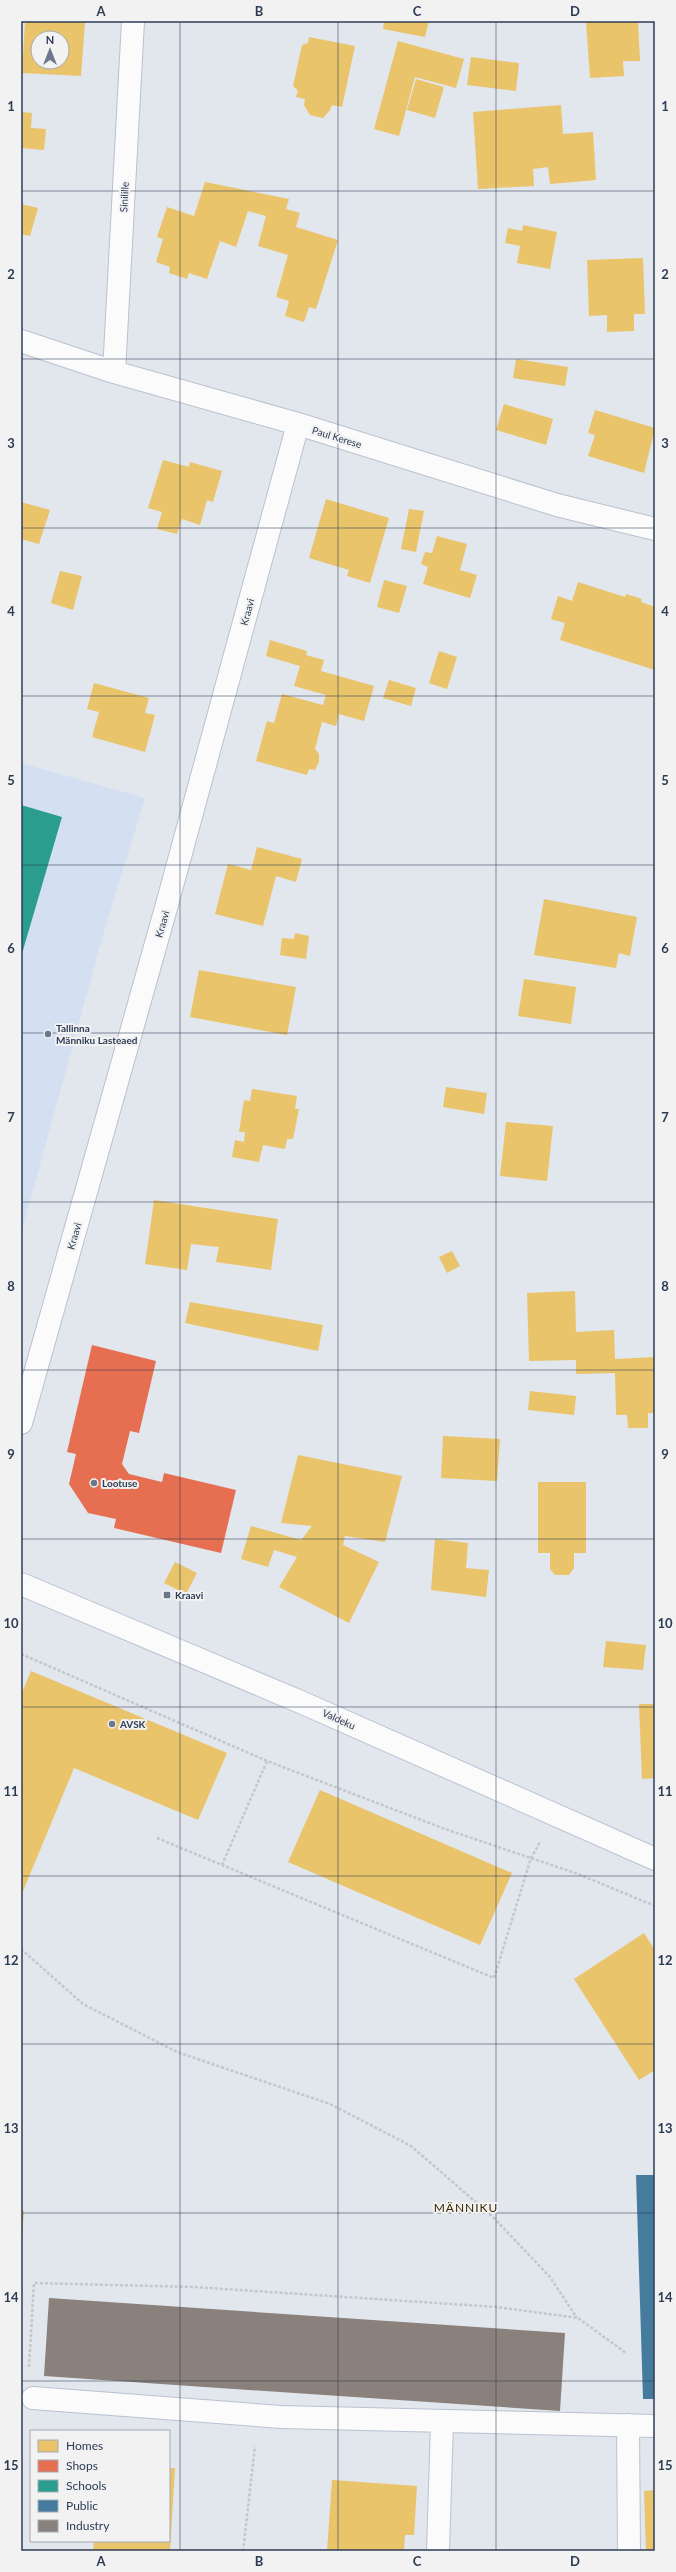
<svg xmlns="http://www.w3.org/2000/svg" width="676" height="2572" font-family="Lato,sans-serif">
	<style>
		.built { fill: #d4e0f2 }
		.homes { fill: #e9c46a; fill-rule: evenodd }
		.shops { fill: #e76f51 }
		.schools { fill: #2a9d8f }
		.public { fill: #457b9d }
		.industry { fill: #8a817c }
		.lines { fill: none; stroke-linecap: round; stroke-linejoin: round }
		.minor-casing { stroke: #b9c2d1; stroke-width: 24 }
		.path { stroke: #c3c6cd; stroke-width: 2.5; stroke-dasharray: 3 2; stroke-linecap: butt }
		.minor { stroke: #fbfbfc; stroke-width: 22 }
		.grid { fill: none; stroke: #2c3c55; stroke-width: 1; stroke-opacity: 0.55 }
		.poi-dot { fill: #6c788a; stroke: #f2f2f2; stroke-width: 1.5 }
		.labels { text-anchor: middle; dominant-baseline: central; stroke-width: 4; stroke-linejoin: round; paint-order: stroke }
		.street-label { font-size: 10px; fill: #2c3c55; stroke: #f2f2f2 }
		.poi-label { font-size: 10px; font-weight: bold; fill: #2c3c55; stroke: #f2f2f2; text-anchor: start }
		.quarter-label { font-size: 12px; letter-spacing: 1px; fill: #3d2902; stroke: #f2f2f2 }
		.neatline { fill: none; stroke: #2c3c55; stroke-width: 1.5 }
		.grid-label { font-size: 13px; text-anchor: middle; font-weight: bold; fill: #2c3c55 }
	</style>
	<rect width="100%" height="100%" fill="#e2e6ed"/>
	<!-- built -->
	<path class="built" d="M 21,763 L 145,798 L 103,935 L 21,1234 Z"/>
	<!-- homes -->
	<path class="homes" d="M 25,21 L 85,22 L 81,76 L 22,73 ZM 38,38 L 62,38 L 62,62 L 38,62 Z
		M 384,21 L 429,21 L 425,37 L 383,29 Z
		M 586,21 L 638,21 L 640,61 L 623,61 L 624,76 L 590,78 Z
		M 309,37 L 355,46 L 342,107 L 332,105 L 330,110 L 323,118 L 310,115 L 304,105 L 305,99 L 296,97 L 298,91 L 293,86 L 302,45 L 308,43 Z
		M 398,41 L 464,59 L 456,88 L 415,77 L 399,136 L 374,129 Z
		M 471,57 L 519,63 L 516,91 L 467,85 Z
		M 416,79 L 444,87 L 435,118 L 407,110 Z
		M 561,105 L 563,134 L 593,132 L 596,180 L 550,184 L 548,167 L 533,169 L 534,186 L 478,189 L 473,112 Z
		M 21,112 L 32,113 L 31,128 L 46,129 L 44,150 L 21,148 Z
		M 205,182 L 289,199 L 286,209 L 300,213 L 296,227 L 338,240 L 316,309 L 309,307 L 304,322 L 285,316 L 289,301 L 276,297 L 288,255 L 258,246 L 266,216 L 248,211 L 236,247 L 220,241 L 207,279 L 189,273 L 187,279 L 169,273 L 170,267 L 156,262 L 163,239 L 157,237 L 167,207 L 194,216 Z
		M 21,204 L 38,208 L 30,236 L 21,234 Z
		M 523,225 L 557,232 L 550,269 L 517,263 L 520,246 L 505,243 L 508,228 L 522,231 Z
		M 643,258 L 645,314 L 634,314 L 634,331 L 607,332 L 607,315 L 589,316 L 587,260 Z
		M 516,359 L 568,367 L 565,386 L 513,378 Z
		M 504,404 L 553,419 L 546,445 L 496,430 Z
		M 595,410 L 655,428 L 644,473 L 588,456 L 595,435 L 588,433 Z
		M 163,460 L 189,467 L 190,462 L 222,471 L 213,502 L 207,500 L 200,525 L 182,519 L 177,534 L 157,529 L 162,512 L 148,508 Z
		M 326,499 L 389,518 L 370,583 L 347,576 L 349,570 L 309,558 Z
		M 21,502 L 50,510 L 39,544 L 21,539 Z
		M 409,509 L 424,511 L 416,552 L 401,549 Z
		M 437,536 L 467,544 L 460,570 L 477,575 L 470,598 L 423,584 L 428,567 L 421,564 L 425,552 L 432,553 Z
		M 60,571 L 82,576 L 73,610 L 51,603 Z
		M 384,580 L 407,586 L 399,613 L 377,607 Z
		M 578,582 L 625,597 L 626,594 L 642,599 L 641,602 L 655,607 L 655,670 L 560,640 L 565,623 L 551,619 L 558,596 L 572,601 Z
		M 270,640 L 307,651 L 306,655 L 324,660 L 321,671 L 374,686 L 364,721 L 339,714 L 336,726 L 322,722 L 315,749 L 319,754 L 319,762 L 315,770 L 309,769 L 307,775 L 256,761 L 267,721 L 274,723 L 282,694 L 323,705 L 326,695 L 294,686 L 300,666 L 266,656 Z
		M 439,651 L 457,657 L 447,689 L 429,683 Z
		M 389,680 L 416,688 L 411,706 L 383,698 Z
		M 94,683 L 149,698 L 145,713 L 155,715 L 145,752 L 92,737 L 99,712 L 87,709 Z
		M 257,847 L 302,859 L 296,882 L 276,876 L 263,926 L 215,914 L 228,864 L 251,870 Z
		M 544,899 L 637,917 L 630,956 L 619,953 L 616,968 L 534,955 Z
		M 295,933 L 309,936 L 306,959 L 280,955 L 282,938 L 294,939 Z
		M 199,970 L 296,987 L 287,1035 L 190,1017 Z
		M 524,979 L 576,987 L 571,1024 L 518,1016 Z
		M 446,1087 L 487,1093 L 484,1114 L 443,1107 Z
		M 252,1089 L 297,1096 L 295,1109 L 299,1109 L 293,1139 L 287,1139 L 285,1149 L 263,1145 L 259,1162 L 232,1157 L 235,1140 L 244,1142 L 245,1132 L 239,1132 L 244,1100 L 250,1101 Z
		M 506,1122 L 553,1126 L 547,1181 L 500,1176 Z
		M 154,1200 L 278,1219 L 271,1270 L 216,1262 L 219,1247 L 191,1244 L 187,1270 L 145,1264 Z
		M 452,1251 L 460,1266 L 447,1273 L 439,1257 Z
		M 575,1291 L 576,1332 L 614,1330 L 615,1359 L 655,1357 L 655,1413 L 648,1413 L 648,1428 L 628,1428 L 627,1415 L 616,1415 L 615,1373 L 576,1374 L 576,1360 L 529,1361 L 527,1293 Z
		M 190,1302 L 323,1325 L 318,1351 L 185,1323 Z
		M 530,1391 L 576,1396 L 574,1415 L 528,1410 Z
		M 443,1436 L 500,1439 L 497,1481 L 441,1478 Z
		M 298,1455 L 402,1476 L 385,1542 L 345,1536 L 343,1545 L 379,1562 L 349,1623 L 279,1587 L 297,1557 L 274,1550 L 268,1567 L 241,1559 L 251,1526 L 301,1540 L 312,1526 L 281,1523 Z
		M 538,1482 L 586,1482 L 586,1553 L 574,1553 L 574,1568 L 569,1575 L 555,1575 L 550,1569 L 550,1553 L 538,1553 Z
		M 435,1539 L 468,1543 L 466,1568 L 489,1570 L 486,1597 L 431,1590 Z
		M 175,1562 L 197,1573 L 186,1594 L 164,1583 Z
		M 606,1641 L 646,1645 L 643,1670 L 603,1667 Z
		M 31,1671 L 227,1753 L 198,1820 L 74,1768 L 21,1896 L 21,1695 Z
		M 639,1704 L 655,1704 L 655,1778 L 642,1779 Z
		M 320,1790 L 512,1873 L 480,1945 L 288,1862 Z
		M 644,1933 L 655,1950 L 655,2070 L 639,2080 L 574,1979 Z
		M 21,2210 L 24,2211 L 22,2237 L 21,2237 Z
		M 169,2468 L 175,2468 L 170,2551 L 93,2551 L 94,2541 L 169,2541 Z
		M 332,2480 L 417,2486 L 414,2535 L 405,2535 L 404,2551 L 327,2551 Z
		M 655,2490 L 655,2551 L 646,2551 L 644,2491 Z"/>
	<!-- shops -->
	<path class="shops" d="M 92,1345 L 156,1361 L 139,1433 L 130,1431 L 122,1464 L 129,1474 L 162,1482 L 164,1473 L 236,1490 L 221,1553 L 114,1528 L 116,1519 L 88,1513 L 69,1484 L 76,1454 L 67,1452 Z"/>
	<!-- schools -->
	<path class="schools" d="M 21,805 L 62,817 L 21,957 Z"/>
	<!-- public -->
	<path class="public" d="M 636,2175 L 655,2175 L 655,2399 L 643,2399 Z"/>
	<!-- industry -->
	<path class="industry" d="M 49,2298 L 565,2333 L 560,2411 L 44,2376 Z"/>
	<g class="lines">
		<defs>
			<path id="minor" d="M 21,341 L 114,372 L 298,424 L 557,505 L 655,529
				M 114,372 L 133,21
				M 21,1423 L 166,908 L 298,424
				M 21,1584 L 303,1703 L 655,1859
				M 33,2398 L 281,2417 L 655,2426
				M 628,2425 L 629,2551
				M 438,2551 L 442,2422"/>
		</defs>
		<!-- minor casing -->
		<use href="#minor" class="minor-casing"/>
		<!-- path -->
		<path class="path" d="M 21,1654 L 267,1761 L 445,1829 L 578,1874 L 655,1906
			M 157,1838 L 494,1978 L 531,1858 L 540,1842
			M 222,1865 L 267,1761
			M 21,1949 L 83,2004 L 177,2052 L 330,2104 L 411,2146 L 493,2217 L 550,2277 L 577,2318
			M 29,2367 L 34,2283 L 194,2287 L 497,2307 L 578,2318 L 626,2353
			M 243,2551 L 255,2446"/>
		<!-- minor -->
		<use href="#minor" class="minor"/>
	</g>
	<!-- grid -->
	<path class="grid" d="M 180,21 L 180,2551M 338,21 L 338,2551M 496,21 L 496,2551M 21,191 L 655,191M 21,359 L 655,359M 21,528 L 655,528M 21,696 L 655,696M 21,865 L 655,865M 21,1033 L 655,1033M 21,1202 L 655,1202M 21,1370 L 655,1370M 21,1539 L 655,1539M 21,1707 L 655,1707M 21,1876 L 655,1876M 21,2044 L 655,2044M 21,2213 L 655,2213M 21,2381 L 655,2381"/>
	<!-- markers -->
	<g class="poi-dot">
		<circle cx="48" cy="1034" r="4"/>
		<circle cx="94" cy="1483" r="4"/>
		<rect x="163" y="1591" width="8" height="8" rx="2"/>
		<circle cx="112" cy="1724" r="4"/>
	</g>
	<g class="labels">
		<!-- street labels -->
		<g class="street-label">
			<text transform="translate(124 197) rotate(-87)">Sinilille</text>
			<text transform="translate(337 437) rotate(17)">Paul Kerese</text>
			<text transform="translate(247 612) rotate(-75)">Kraavi</text>
			<text transform="translate(162 924) rotate(-74)">Kraavi</text>
			<text transform="translate(74 1236) rotate(-74)">Kraavi</text>
			<text transform="translate(339 1719) rotate(24)">Valdeku</text>
		</g>
		<!-- poi labels -->
		<g class="poi-label">
			<text x="56" y="1028">Tallinna<tspan x="56" dy="12">Männiku Lasteaed</tspan></text>
			<text x="102" y="1483">Lootuse</text>
			<text x="175" y="1595">Kraavi</text>
			<text x="120" y="1724">AVSK</text>
		</g>
		<!-- quarter labels -->
		<g class="quarter-label">
			<text x="466" y="2207">MÄNNIKU</text>
		</g>
	</g>
	<!-- border -->
	<rect width="676" height="2572" fill="none" stroke="#f2f2f2" stroke-width="44"/>
	<!-- legend -->
	<rect x="30" y="2430" width="140" height="112" fill="#f2f2f2" stroke="#a3a9b3"/>
	<rect x="38" y="2440" width="20" height="12" fill="#e9c46a" stroke="#a3a9b3"/>
	<text x="66" y="2450" font-size="12" fill="#2c3c55">Homes</text>
	<rect x="38" y="2460" width="20" height="12" fill="#e76f51" stroke="#a3a9b3"/>
	<text x="66" y="2470" font-size="12" fill="#2c3c55">Shops</text>
	<rect x="38" y="2480" width="20" height="12" fill="#2a9d8f" stroke="#a3a9b3"/>
	<text x="66" y="2490" font-size="12" fill="#2c3c55">Schools</text>
	<rect x="38" y="2500" width="20" height="12" fill="#457b9d" stroke="#a3a9b3"/>
	<text x="66" y="2510" font-size="12" fill="#2c3c55">Public</text>
	<rect x="38" y="2520" width="20" height="12" fill="#8a817c" stroke="#a3a9b3"/>
	<text x="66" y="2530" font-size="12" fill="#2c3c55">Industry</text>
	<!-- north arrow -->
	<g transform="translate(50 50)"><circle r="19" fill="#f2f2f2" stroke="#a3a9b3"/>
	<path d="M0-3L7 15L0 10L-7 15Z" fill="#6c788a"/>
	<text y="-6" font-size="11" font-weight="bold" text-anchor="middle" fill="#2c3c55">N</text>
	</g>
	<rect x="22" y="22" width="632" height="2528" class="neatline"/>
	<g class="grid-label">
		<text x="101" y="16">A</text>
		<text x="259" y="16">B</text>
		<text x="417" y="16">C</text>
		<text x="575" y="16">D</text>
		<text x="11" y="111">1</text>
		<text x="665" y="111">1</text>
		<text x="11" y="279">2</text>
		<text x="665" y="279">2</text>
		<text x="11" y="448">3</text>
		<text x="665" y="448">3</text>
		<text x="11" y="616">4</text>
		<text x="665" y="616">4</text>
		<text x="11" y="785">5</text>
		<text x="665" y="785">5</text>
		<text x="11" y="953">6</text>
		<text x="665" y="953">6</text>
		<text x="11" y="1122">7</text>
		<text x="665" y="1122">7</text>
		<text x="11" y="1291">8</text>
		<text x="665" y="1291">8</text>
		<text x="11" y="1459">9</text>
		<text x="665" y="1459">9</text>
		<text x="11" y="1628">10</text>
		<text x="665" y="1628">10</text>
		<text x="11" y="1796">11</text>
		<text x="665" y="1796">11</text>
		<text x="11" y="1965">12</text>
		<text x="665" y="1965">12</text>
		<text x="11" y="2133">13</text>
		<text x="665" y="2133">13</text>
		<text x="11" y="2302">14</text>
		<text x="665" y="2302">14</text>
		<text x="11" y="2470">15</text>
		<text x="665" y="2470">15</text>
		<text x="101" y="2566">A</text>
		<text x="259" y="2566">B</text>
		<text x="417" y="2566">C</text>
		<text x="575" y="2566">D</text>
	</g>
</svg>
